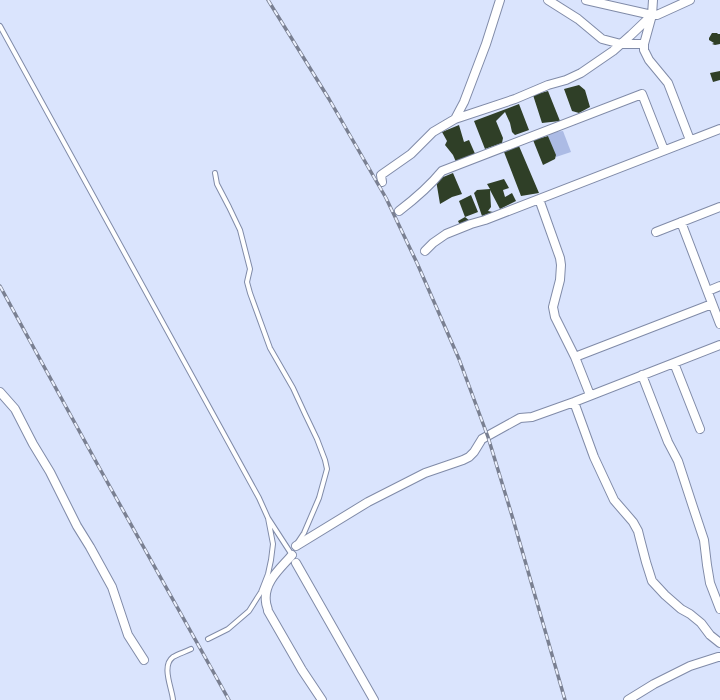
<svg xmlns="http://www.w3.org/2000/svg" width="720" height="700" font-family="Mulish,sans-serif">
	<style>
		.green { fill: #acbbe5 }
		.building { fill: #2f3f27 }
		.lines { fill: none; stroke-linecap: round; stroke-linejoin: round }
		.service-casing { stroke: #808ba8; stroke-width: 6 }
		.minor-casing { stroke: #808ba8; stroke-width: 10 }
		.service { stroke: #fff; stroke-width: 4 }
		.minor { stroke: #fff; stroke-width: 8 }
		.rail-casing { stroke: #7a8092; stroke-width: 3.5 }
		.rail { stroke: #ecf1fe; stroke-width: 2; stroke-dasharray: 6; stroke-linecap: butt }
	</style>
	<rect width="100%" height="100%" fill="#dae4fd"/>
	<!-- green -->
	<path class="green" d="M 563,131 L 571,152 L 556,157 L 548,136 L 553,132 Z"/>
	<!-- building -->
	<path class="building" d="M 712,33 L 717,33 L 718,34 L 720,34 L 720,44 L 715,45 L 712,44 L 714,43 L 709,40 L 709,38 Z
		M 720,71 L 720,80 L 713,82 L 710,73 Z
		M 579,85 L 585,90 L 590,107 L 579,113 L 572,111 L 564,89 Z
		M 548,91 L 560,121 L 542,123 L 533,95 Z
		M 519,104 L 529,130 L 515,135 L 512,132 L 510,123 L 505,112 L 496,121 L 503,138 L 502,143 L 485,149 L 474,121 Z
		M 459,125 L 464,142 L 469,140 L 476,156 L 456,162 L 453,155 L 445,145 L 447,141 L 442,132 Z
		M 548,136 L 556,155 L 555,159 L 543,165 L 533,140 Z
		M 519,146 L 539,193 L 521,196 L 504,152 Z
		M 453,173 L 462,194 L 452,197 L 440,204 L 436,180 Z
		M 504,179 L 509,188 L 503,190 L 505,197 L 512,193 L 516,201 L 500,209 L 490,190 L 491,207 L 488,211 L 493,212 L 482,216 L 474,193 L 477,190 L 490,189 L 487,184 Z
		M 471,195 L 478,212 L 465,217 L 459,201 Z
		M 465,217 L 470,221 L 460,225 L 458,221 Z"/>
	<g class="lines">
		<defs>
			<path id="service" d="M 0,26 L 259,498 L 268,518
				M 215,173 L 217,184 L 229,207 L 240,230 L 250,269 L 247,282 L 250,293 L 270,348 L 293,388 L 305,414 L 317,439 L 325,460 L 327,469 L 319,498 L 304,533 L 298,542
				M 208,639 L 228,629 L 249,611 L 261,592 L 268,574 L 271,560 L 273,544 L 268,518 L 292,555
				M 173,700 C 172,688 161,666 173,657 C 178,654 185,652 191,649"/>
			<path id="minor" d="M 548,0 L 578,19 L 602,39 L 621,44 L 644,44
				M 586,0 L 652,15
				M 653,0 L 652,15 L 657,15 L 690,0
				M 652,15 L 644,44 L 644,50 L 649,60 L 668,83 L 690,140
				M 455,119 L 464,102 L 486,44 L 500,0
				M 382,182 L 381,175 L 411,154 L 433,132 L 455,119 L 515,99 L 548,85 L 566,80 L 581,73 L 613,51 L 631,35 L 652,15
				M 539,199 L 560,258 L 561,265 L 560,280 L 553,307 L 555,317 L 575,357 L 590,395
				M 399,211 C 416,198 429,187 442,171 L 642,94 L 664,150
				M 681,222 L 720,324
				M 656,232 L 720,207
				M 425,251 L 433,243 L 446,234 L 471,224 L 485,220 L 720,129
				M 708,291 L 720,286
				M 575,357 L 712,304
				M 674,363 L 700,429
				M 642,375 L 668,442 L 678,461 L 693,507 L 704,540 L 707,565 L 710,583 L 720,609
				M 0,392 L 15,409 L 33,444 L 50,472 L 77,526 L 90,547 L 112,587 L 128,635 L 144,660
				M 574,402 L 594,457 L 614,500 L 633,522 L 638,531 L 640,539 L 646,562 L 652,581 L 665,595 L 681,609 L 690,614 L 701,623 L 710,635 L 720,643
				M 296,546 L 368,502 L 425,473 L 463,460 L 469,457 L 474,452 L 482,439 L 520,418 L 532,417 L 574,402 L 720,345
				M 292,555 C 281,568 263,582 266,602 C 266,605 268,608 268,611 L 302,670 L 322,700
				M 296,563 L 374,700
				M 628,700 L 654,684 L 690,666 L 718,657 L 720,657"/>
		</defs>
		<!-- service casing -->
		<use href="#service" class="service-casing"/>
		<!-- minor casing -->
		<use href="#minor" class="minor-casing"/>
		<!-- service -->
		<use href="#service" class="service"/>
		<!-- minor -->
		<use href="#minor" class="minor"/>
		<defs>
			<path id="rail" d="M 268,0 L 329,99 L 386,198 L 417,263 L 459,359 L 488,437 L 513,519 L 565,700
				M 0,286 L 100,469 L 229,700"/>
		</defs>
		<!-- rail casing -->
		<use href="#rail" class="rail-casing"/>
		<!-- rail -->
		<use href="#rail" class="rail"/>
	</g>
</svg>
